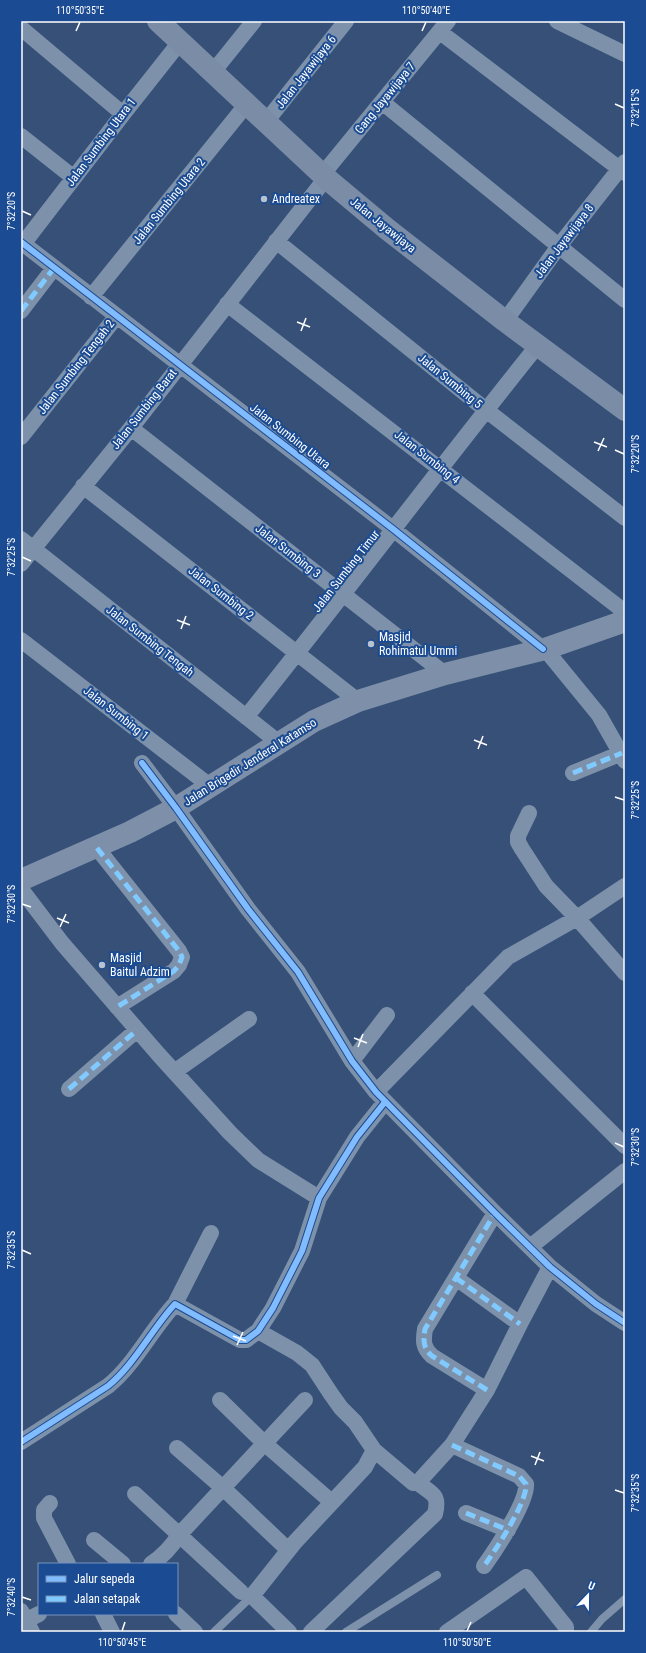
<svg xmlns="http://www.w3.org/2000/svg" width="646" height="1653" font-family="'Roboto Condensed',sans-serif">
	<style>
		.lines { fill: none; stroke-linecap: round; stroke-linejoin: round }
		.lane { stroke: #7d91aa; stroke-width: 8 }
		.street { stroke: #7d91aa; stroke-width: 16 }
		.secondary { stroke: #7a8ca6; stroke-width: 22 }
		.highway { stroke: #7e90a9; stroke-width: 22 }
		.quiet { stroke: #80caff; stroke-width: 5; stroke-dasharray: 10 5; stroke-linecap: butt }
		.cycleway-casing { stroke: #1b4b92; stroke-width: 8 }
		.cycleway { stroke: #80bcff; stroke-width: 6 }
		.ticks { fill: none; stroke: #fff; stroke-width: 1.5 }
		.poi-dot { fill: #b9c2cf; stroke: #1b4b92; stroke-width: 1.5 }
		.labels { text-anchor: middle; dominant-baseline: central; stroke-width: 4; stroke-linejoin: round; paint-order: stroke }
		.street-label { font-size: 12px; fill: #fff; stroke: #1b4b92 }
		.poi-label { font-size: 12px; fill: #fff; stroke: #1b4b92; text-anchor: start }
		.neatline { fill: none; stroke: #fff; stroke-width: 1.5 }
		.ticks-label { font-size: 10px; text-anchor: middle; fill: #fff }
	</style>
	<rect width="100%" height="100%" fill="#365077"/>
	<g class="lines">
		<!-- lane -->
		<path class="lane" d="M 214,1632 L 252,1596
			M 346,1632 L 437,1575
			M 591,1632 L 602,1619 L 625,1599"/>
		<!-- street -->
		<path class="street" d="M 557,21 L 625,54
			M 21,28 L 123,114
			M 440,32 L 625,173
			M 213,72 L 254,21
			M 382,102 L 625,300
			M 265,123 L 346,21
			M 21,136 L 74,178
			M 322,175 L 448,21
			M 276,241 L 486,410 L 625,518
			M 21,242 L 393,529 L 543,649
			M 23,244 L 123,114 L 180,42
			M 91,297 L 246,105
			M 227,304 L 625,612
			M 21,311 L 54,268
			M 505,321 L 559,246 L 625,162
			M 131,428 L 445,674
			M 21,437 L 116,317
			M 83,486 L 358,701
			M 21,539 L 278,742
			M 21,564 L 131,428 L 326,178
			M 21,640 L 210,786
			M 545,649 L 599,715 L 625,761
			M 246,717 C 345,594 439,468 538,345
			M 142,763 L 176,808 L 248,909 L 298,972 L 352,1061 L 376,1092 L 495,1213 L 550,1267 L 596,1304 L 625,1323
			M 573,773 L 622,753
			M 529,813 L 518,836 L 518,842 L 522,849 L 546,886 L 577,918 L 625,973
			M 97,848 L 179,951 L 182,957 L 179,965 L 174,971 L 117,1007
			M 21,889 L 62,943 L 159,1055 L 230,1133 L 258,1160 L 319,1198
			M 472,993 L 625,1146
			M 352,1061 L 387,1015
			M 174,1072 L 249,1019
			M 69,1089 L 137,1030
			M 376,1092 L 508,957 L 577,918 L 625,886
			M 530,1247 L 625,1171
			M 456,1278 L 520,1324
			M 175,1304 L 211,1233
			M 258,1331 L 297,1353 L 312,1365 L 331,1394 L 341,1408 L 355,1422 L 374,1450 L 365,1467 L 295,1542 L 252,1596 L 289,1632
			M 487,1390 L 432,1356 C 423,1348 423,1341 425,1329 L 495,1213
			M 220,1400 L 264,1443 L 327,1498
			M 21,1442 L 108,1386 C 135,1364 151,1330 175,1304 L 240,1340 L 246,1340 L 258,1331 L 273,1308 L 302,1251 L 319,1198 L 357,1137 L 385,1102
			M 452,1445 L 519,1476 L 526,1484 C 528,1501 495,1551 484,1566
			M 177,1448 L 223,1488 L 283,1545
			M 374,1450 L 413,1483 L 418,1483 L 422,1478 L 452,1445 L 487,1390 L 520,1324 L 550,1267
			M 135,1494 L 241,1592
			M 50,1503 L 44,1510 L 44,1518 L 68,1564
			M 466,1513 L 508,1530
			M 94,1540 L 123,1564
			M 151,1564 C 163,1556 171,1548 179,1535 L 305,1400
			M 21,1611 L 32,1632
			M 103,1614 L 112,1632
			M 176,1614 L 195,1632
			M 21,1623 L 39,1614
			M 311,1632 L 435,1514 C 440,1494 432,1494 418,1483
			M 447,1632 L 526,1577 L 566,1627 L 566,1632"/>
		<!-- secondary -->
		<path class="secondary" d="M 158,21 L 326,178 L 387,229 L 505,321 L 625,410"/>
		<!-- highway -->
		<path class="highway" d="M 21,880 L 130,832 L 176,808 L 314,721 L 358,701 L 445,674 L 545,649 L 625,621"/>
		<!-- quiet -->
		<path class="quiet" d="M 21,311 L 54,268
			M 573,773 L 622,753
			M 97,848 L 179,951 L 182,957 L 179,965 L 174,971 L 117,1007
			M 69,1089 L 137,1030
			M 456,1278 L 520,1324
			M 487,1390 L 432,1356 C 423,1348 423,1341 425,1329 L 495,1213
			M 452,1445 L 519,1476 L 526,1484 C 528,1501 495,1551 484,1566
			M 466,1513 L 508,1530"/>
		<defs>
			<path id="cycleway" d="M 21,242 L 393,529 L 543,649
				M 142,763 L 176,808 L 248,909 L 298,972 L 352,1061 L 376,1092 L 495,1213 L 550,1267 L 596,1304 L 625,1323
				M 21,1442 L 108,1386 C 135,1364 151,1330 175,1304 L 240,1340 L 246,1340 L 258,1331 L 273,1308 L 302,1251 L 319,1198 L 357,1137 L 385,1102"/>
		</defs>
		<!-- cycleway casing -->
		<use href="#cycleway" class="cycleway-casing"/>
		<!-- cycleway -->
		<use href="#cycleway" class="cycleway"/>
	</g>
	<!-- ticks -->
	<path class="ticks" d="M 76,31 L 80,22M 422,31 L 426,22M 615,104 L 624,108M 22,211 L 31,215M 297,322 L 310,327M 301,331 L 306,318M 594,442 L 607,447M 615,450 L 624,454M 598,451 L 604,438M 22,557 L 31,561M 177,620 L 190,625M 181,629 L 186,616M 474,740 L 487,745M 478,749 L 483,736M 615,797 L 624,800M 22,904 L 31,907M 57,918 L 69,923M 60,927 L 66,914M 354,1038 L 367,1043M 358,1047 L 363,1034M 615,1143 L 624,1147M 22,1250 L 31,1254M 233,1336 L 246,1341M 237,1345 L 243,1332M 531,1456 L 544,1461M 535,1465 L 540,1452M 615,1490 L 624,1493M 22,1597 L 31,1600M 122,1631 L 125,1622M 467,1631 L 471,1622"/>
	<!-- markers -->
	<g class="poi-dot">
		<circle cx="264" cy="199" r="4"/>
		<circle cx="371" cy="644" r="4"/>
		<circle cx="102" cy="965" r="4"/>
	</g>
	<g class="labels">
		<!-- street labels -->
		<g class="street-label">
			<text transform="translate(306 72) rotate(-52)">Jalan Jayawijaya 6</text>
			<text transform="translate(385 98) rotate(-51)">Gang Jayawijaya 7</text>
			<text transform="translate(101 142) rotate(-53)">Jalan Sumbing Utara 1</text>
			<text transform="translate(169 201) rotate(-51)">Jalan Sumbing Utara 2</text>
			<text transform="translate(383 225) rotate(39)">Jalan Jayawijaya</text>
			<text transform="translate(564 241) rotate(-53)">Jalan Jayawijaya 8</text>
			<text transform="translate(76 367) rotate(-52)">Jalan Sumbing Tengah 2</text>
			<text transform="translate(450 381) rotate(39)">Jalan Sumbing 5</text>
			<text transform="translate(144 409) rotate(-52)">Jalan Sumbing Barat</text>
			<text transform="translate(290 436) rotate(38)">Jalan Sumbing Utara</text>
			<text transform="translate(427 457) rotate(38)">Jalan Sumbing 4</text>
			<text transform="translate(288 551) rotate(38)">Jalan Sumbing 3</text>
			<text transform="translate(346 571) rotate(-52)">Jalan Sumbing Timur</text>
			<text transform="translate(221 593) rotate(38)">Jalan Sumbing 2</text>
			<text transform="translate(150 641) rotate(38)">Jalan Sumbing Tengah</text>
			<text transform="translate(116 713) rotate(38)">Jalan Sumbing 1</text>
			<text transform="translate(250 762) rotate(-32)">Jalan Brigadir Jenderal Katamso</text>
		</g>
		<!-- poi labels -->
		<g class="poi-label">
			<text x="272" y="199">Andreatex</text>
			<text x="379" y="637">Masjid<tspan x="379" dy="14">Rohimatul Ummi</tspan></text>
			<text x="110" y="958">Masjid<tspan x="110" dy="14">Baitul Adzim</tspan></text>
		</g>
	</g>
	<!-- border -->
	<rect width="646" height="1653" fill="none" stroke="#1b4b92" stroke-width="44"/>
	<!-- legend -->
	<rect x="38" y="1563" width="140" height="52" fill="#1b4b92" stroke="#7693be"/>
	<rect x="46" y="1576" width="20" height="6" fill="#80bcff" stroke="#7693be"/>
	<text x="74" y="1583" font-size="12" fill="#ffffff">Jalur sepeda</text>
	<rect x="46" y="1596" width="20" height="6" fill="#80caff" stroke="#7693be"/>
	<text x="74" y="1603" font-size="12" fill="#ffffff">Jalan setapak</text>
	<!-- north arrow -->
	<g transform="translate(588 1595) rotate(22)" stroke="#1b4b92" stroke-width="3" paint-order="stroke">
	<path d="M0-3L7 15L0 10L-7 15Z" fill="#ffffff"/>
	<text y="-6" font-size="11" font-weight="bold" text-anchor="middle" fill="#ffffff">U</text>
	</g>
	<rect x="22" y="22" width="602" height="1609" class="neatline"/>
	<g class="ticks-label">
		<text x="80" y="14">110°50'35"E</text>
		<text x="426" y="14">110°50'40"E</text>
		<text transform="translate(635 108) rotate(-90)" y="4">7°32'15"S</text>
		<text transform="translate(11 211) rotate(-90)" y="4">7°32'20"S</text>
		<text transform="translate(635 454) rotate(-90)" y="4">7°32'20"S</text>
		<text transform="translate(11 557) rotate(-90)" y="4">7°32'25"S</text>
		<text transform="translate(635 800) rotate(-90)" y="4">7°32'25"S</text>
		<text transform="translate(11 904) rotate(-90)" y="4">7°32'30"S</text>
		<text transform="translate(635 1147) rotate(-90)" y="4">7°32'30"S</text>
		<text transform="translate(11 1250) rotate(-90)" y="4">7°32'35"S</text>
		<text transform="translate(635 1493) rotate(-90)" y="4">7°32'35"S</text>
		<text transform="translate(11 1597) rotate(-90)" y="4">7°32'40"S</text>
		<text x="122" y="1646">110°50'45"E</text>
		<text x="467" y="1646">110°50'50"E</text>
	</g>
</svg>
